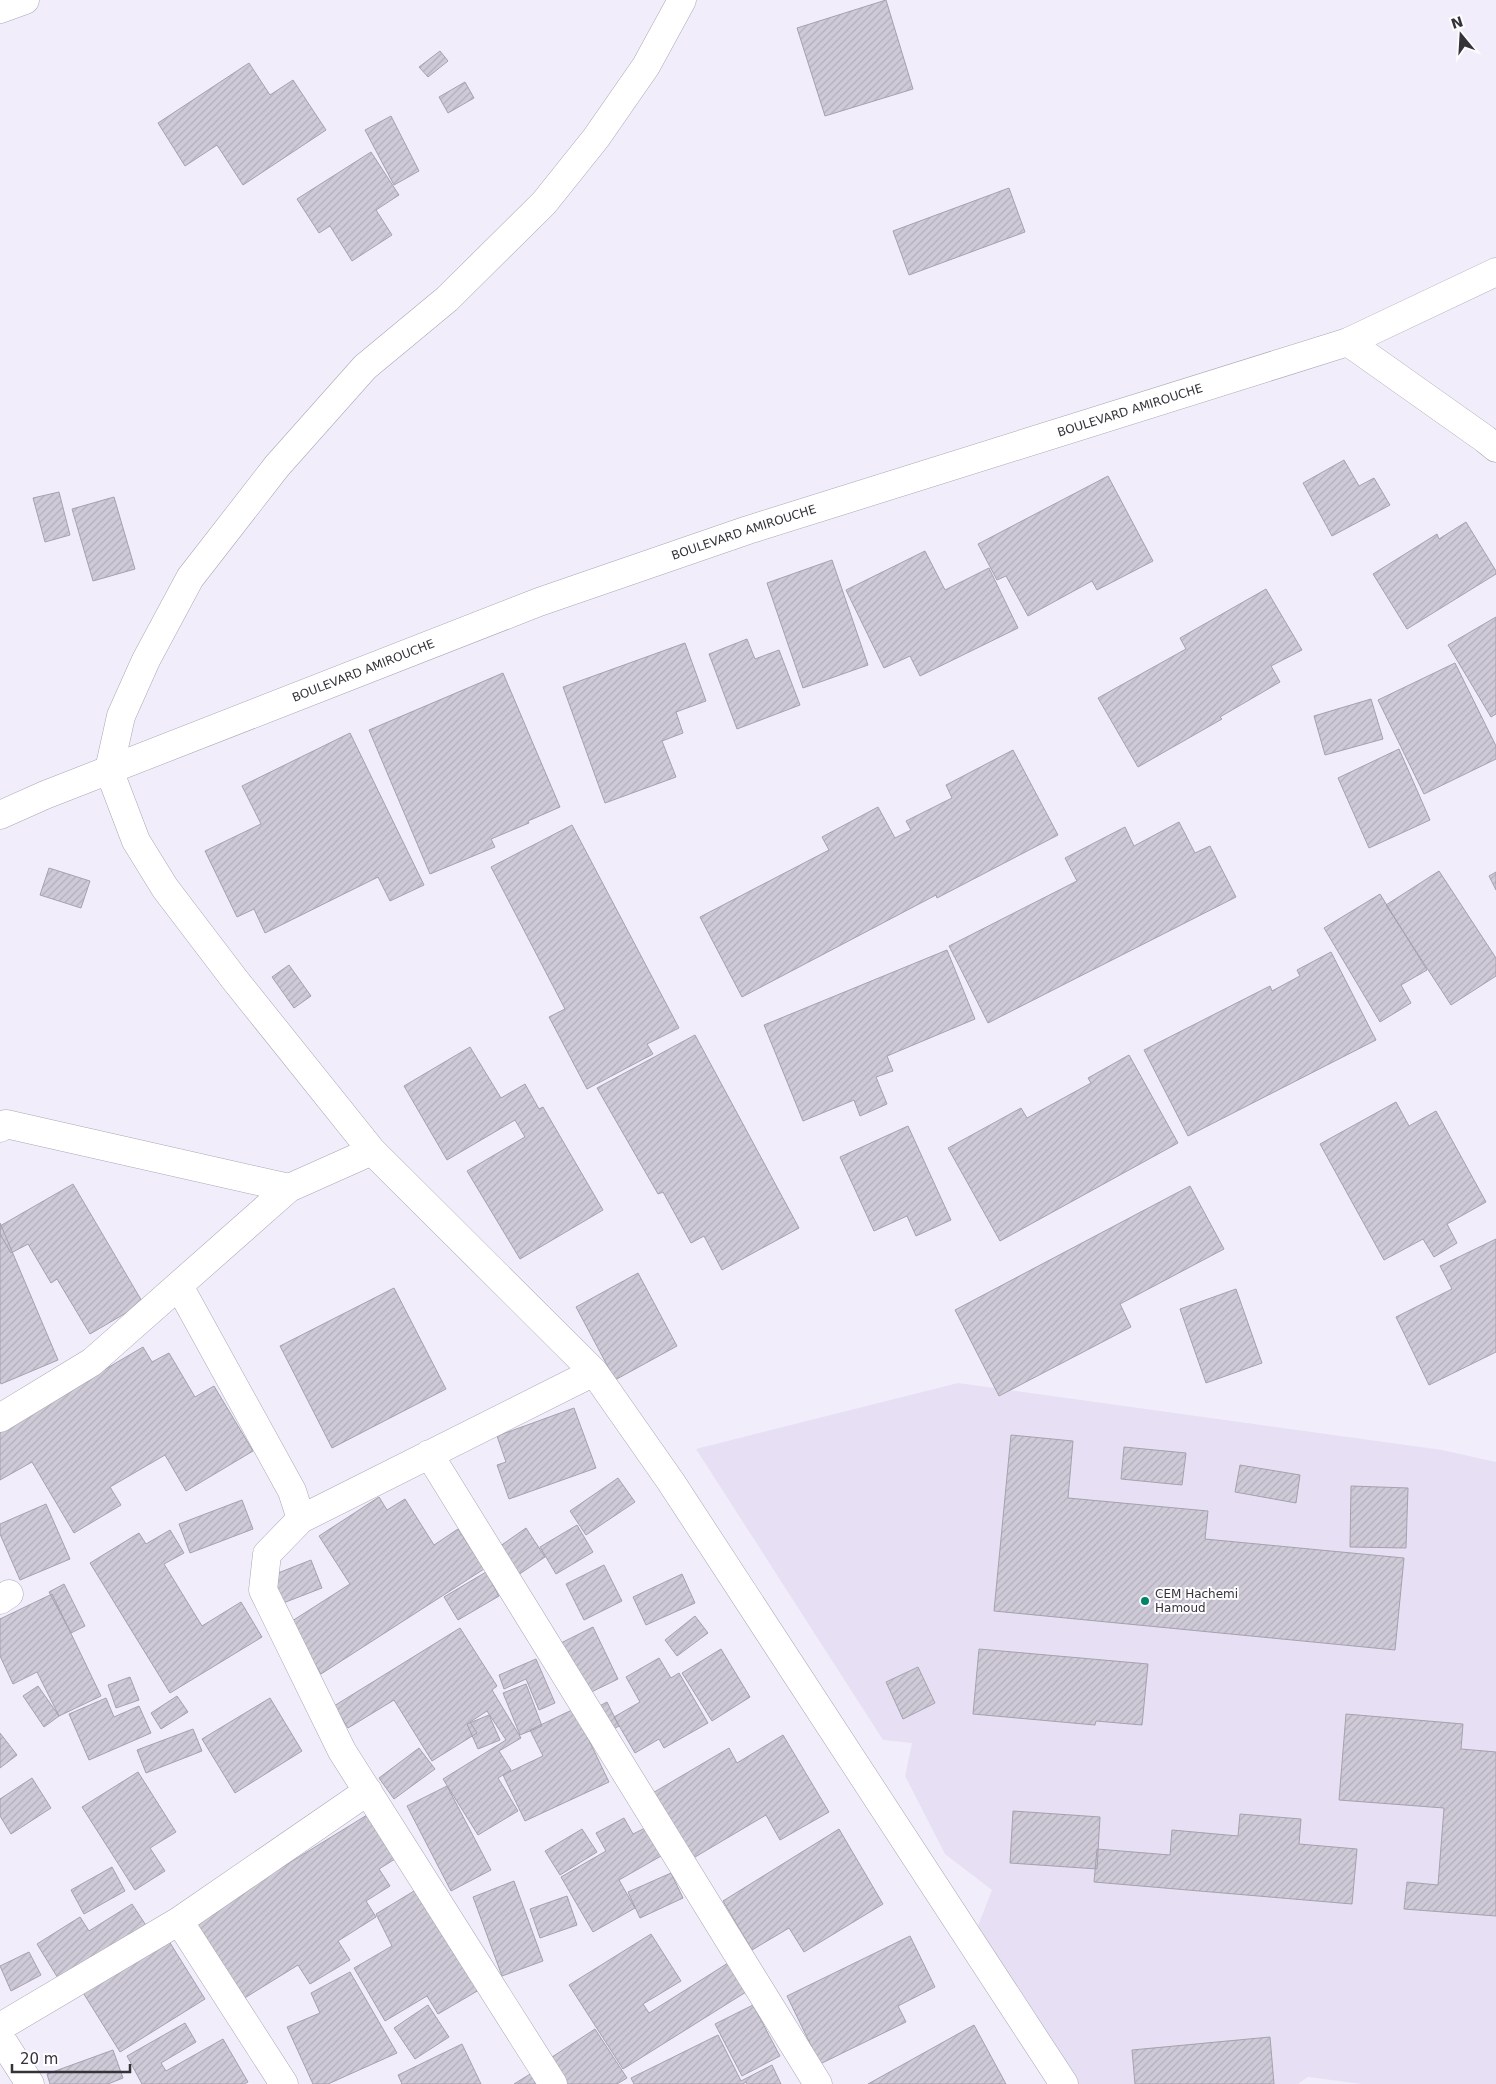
<svg xmlns="http://www.w3.org/2000/svg" width="1496" height="2084" font-family="'DejaVu Sans',sans-serif">
	<style>
		.built { fill: #e7dff4 }
		.building { fill: url(#building-hatch); stroke: #a6a1ae }
		.lines { fill: none; stroke-linecap: round; stroke-linejoin: round }
		.minor-casing { stroke: #aba6b4; stroke-width: 29 }
		.major-casing { stroke: #aba6b4; stroke-width: 29 }
		.highway-casing { stroke: #aba6b4; stroke-width: 29 }
		.minor { stroke: #fff; stroke-width: 28 }
		.major { stroke: #fff; stroke-width: 28 }
		.highway { stroke: #fff; stroke-width: 28 }
		.poi-dot { fill: #008467; stroke: #fdfcff; stroke-width: 2 }
		.labels { text-anchor: middle; dominant-baseline: central; stroke-width: 4; stroke-linejoin: round; paint-order: stroke }
		.street-label { font-size: 12px; fill: #353338; stroke: #fdfcff }
		.poi-label { font-size: 12px; fill: #353338; stroke: #fdfcff; text-anchor: start }
	</style>
	<defs>
		<pattern id="building-hatch" width="6" height="6" patternUnits="userSpaceOnUse" patternTransform="scale(1.25)"><rect width="6" height="6" fill="#cfcad7"/><path d="M-1 1l2-2M0 6l6-6M5 7l2-2" fill="none" stroke="#b2aeb9"/></pattern>
	</defs>
	<rect width="100%" height="100%" fill="#f2edfb"/>
	<!-- built -->
	<path class="built" d="M 958,1383 L 1442,1450 L 1496,1462 L 1496,2084 L 1362,2084 L 1308,2077 L 1298,2084 L 1075,2084 L 976,1931 L 992,1890 L 945,1854 L 905,1776 L 912,1743 L 883,1740 L 696,1449 Z"/>
	<!-- building -->
	<path class="building" d="M 886,0 L 913,89 L 825,116 L 797,28 Z
		M 440,51 L 448,61 L 428,77 L 419,67 Z
		M 249,63 L 270,95 L 293,80 L 326,130 L 243,185 L 217,145 L 185,166 L 158,123 Z
		M 465,82 L 474,98 L 448,113 L 439,97 Z
		M 391,116 L 419,171 L 394,185 L 365,130 Z
		M 371,152 L 399,195 L 376,210 L 392,235 L 352,261 L 330,226 L 319,233 L 297,199 Z
		M 1009,188 L 1025,232 L 909,275 L 893,231 Z
		M 1344,460 L 1359,486 L 1374,478 L 1390,505 L 1332,536 L 1303,483 Z
		M 1108,476 L 1153,561 L 1097,590 L 1092,581 L 1028,616 L 1006,576 L 997,580 L 978,544 Z
		M 59,492 L 70,535 L 45,542 L 33,498 Z
		M 114,497 L 135,569 L 93,581 L 72,509 Z
		M 1466,522 L 1496,571 L 1496,574 L 1407,629 L 1373,574 L 1437,534 L 1439,539 Z
		M 925,551 L 945,590 L 989,568 L 1018,628 L 920,676 L 910,656 L 884,668 L 846,590 Z
		M 832,560 L 868,665 L 803,688 L 767,583 Z
		M 1266,589 L 1302,650 L 1271,666 L 1280,682 L 1220,717 L 1222,719 L 1138,767 L 1098,698 L 1186,649 L 1180,638 Z
		M 1496,617 L 1496,714 L 1491,717 L 1448,645 Z
		M 747,639 L 755,659 L 779,650 L 800,705 L 737,729 L 709,654 Z
		M 685,643 L 706,701 L 676,712 L 683,733 L 662,741 L 676,777 L 605,803 L 563,687 Z
		M 1455,663 L 1496,746 L 1496,759 L 1424,794 L 1378,700 Z
		M 503,673 L 560,807 L 528,821 L 529,823 L 491,839 L 495,847 L 430,874 L 369,730 Z
		M 1371,699 L 1383,739 L 1325,755 L 1314,716 Z
		M 350,733 L 424,885 L 390,901 L 378,877 L 265,933 L 254,909 L 237,917 L 205,851 L 261,824 L 242,786 Z
		M 1399,749 L 1430,820 L 1369,848 L 1338,778 Z
		M 1013,750 L 1058,835 L 937,898 L 936,895 L 742,997 L 700,917 L 829,850 L 822,837 L 878,807 L 895,838 L 911,830 L 906,821 L 952,798 L 946,785 Z
		M 1179,822 L 1195,853 L 1210,846 L 1236,897 L 988,1023 L 949,946 L 1077,881 L 1065,858 L 1125,827 L 1134,846 Z
		M 572,825 L 679,1028 L 647,1044 L 653,1054 L 587,1089 L 549,1017 L 565,1009 L 491,867 Z
		M 49,868 L 90,881 L 81,908 L 40,895 Z
		M 1439,871 L 1496,958 L 1496,976 L 1451,1005 L 1386,905 Z
		M 1496,872 L 1496,890 L 1489,876 Z
		M 1380,894 L 1427,970 L 1401,985 L 1411,1003 L 1380,1022 L 1324,928 Z
		M 947,950 L 975,1019 L 887,1056 L 893,1071 L 876,1077 L 887,1104 L 860,1116 L 854,1100 L 803,1121 L 764,1025 Z
		M 1331,952 L 1376,1040 L 1188,1136 L 1144,1050 L 1270,986 L 1272,991 L 1300,976 L 1297,970 Z
		M 289,965 L 311,996 L 294,1008 L 272,977 Z
		M 695,1035 L 799,1228 L 722,1270 L 704,1236 L 691,1243 L 663,1192 L 658,1194 L 597,1088 Z
		M 470,1047 L 501,1098 L 525,1084 L 539,1109 L 543,1107 L 603,1210 L 520,1259 L 467,1171 L 525,1137 L 515,1120 L 447,1160 L 404,1086 Z
		M 1129,1055 L 1178,1143 L 1000,1241 L 948,1148 L 1021,1108 L 1027,1118 L 1091,1083 L 1088,1078 Z
		M 1396,1102 L 1409,1126 L 1436,1111 L 1486,1202 L 1447,1224 L 1457,1243 L 1434,1257 L 1423,1239 L 1384,1260 L 1320,1144 Z
		M 908,1126 L 951,1220 L 916,1236 L 907,1216 L 874,1231 L 840,1157 Z
		M 73,1184 L 143,1303 L 90,1334 L 57,1279 L 51,1283 L 28,1244 L 11,1253 L 0,1234 L 0,1226 Z
		M 1190,1186 L 1224,1249 L 1120,1304 L 1131,1327 L 999,1396 L 955,1310 Z
		M 0,1223 L 58,1360 L 1,1384 L 0,1381 Z
		M 1496,1239 L 1496,1352 L 1429,1385 L 1396,1317 L 1452,1289 L 1440,1266 Z
		M 638,1273 L 677,1346 L 615,1380 L 576,1307 Z
		M 394,1288 L 446,1389 L 332,1448 L 280,1346 Z
		M 1236,1289 L 1262,1363 L 1206,1383 L 1180,1309 Z
		M 143,1347 L 152,1362 L 169,1353 L 195,1397 L 214,1386 L 253,1451 L 186,1491 L 165,1455 L 110,1487 L 121,1505 L 74,1533 L 32,1462 L 0,1480 L 0,1431 Z
		M 574,1408 L 596,1468 L 509,1499 L 497,1465 L 506,1462 L 497,1436 Z
		M 1011,1435 L 1073,1441 L 1068,1498 L 1208,1511 L 1205,1539 L 1404,1558 L 1395,1650 L 994,1611 Z
		M 1124,1447 L 1186,1453 L 1182,1485 L 1121,1479 Z
		M 1240,1465 L 1300,1475 L 1296,1503 L 1235,1492 Z
		M 618,1478 L 635,1502 L 586,1535 L 570,1511 Z
		M 1351,1486 L 1408,1488 L 1406,1548 L 1350,1547 Z
		M 379,1497 L 387,1510 L 405,1499 L 434,1545 L 458,1529 L 484,1569 L 321,1674 L 289,1623 L 350,1584 L 319,1536 Z
		M 242,1500 L 253,1529 L 190,1553 L 179,1524 Z
		M 46,1504 L 70,1559 L 20,1580 L 0,1534 L 0,1524 Z
		M 577,1525 L 593,1552 L 556,1574 L 540,1547 Z
		M 526,1528 L 545,1557 L 512,1579 L 493,1551 Z
		M 170,1530 L 184,1553 L 164,1564 L 202,1626 L 241,1602 L 262,1637 L 170,1693 L 90,1563 L 139,1533 L 146,1544 Z
		M 311,1560 L 322,1588 L 278,1605 L 268,1577 Z
		M 604,1565 L 622,1601 L 584,1620 L 566,1584 Z
		M 486,1572 L 499,1596 L 458,1620 L 444,1597 Z
		M 682,1574 L 695,1603 L 646,1625 L 633,1597 Z
		M 64,1584 L 85,1626 L 71,1633 L 49,1592 Z
		M 52,1594 L 101,1696 L 59,1716 L 37,1672 L 13,1684 L 0,1656 L 0,1619 Z
		M 695,1616 L 708,1633 L 677,1656 L 665,1640 Z
		M 593,1627 L 618,1679 L 575,1700 L 549,1649 Z
		M 460,1628 L 497,1686 L 492,1690 L 521,1738 L 499,1751 L 511,1770 L 498,1778 L 518,1811 L 478,1835 L 443,1779 L 506,1740 L 487,1711 L 470,1722 L 477,1733 L 432,1761 L 394,1700 L 348,1728 L 334,1706 Z
		M 721,1649 L 750,1697 L 712,1721 L 682,1673 Z
		M 979,1649 L 1148,1664 L 1142,1725 L 1096,1721 L 1095,1725 L 973,1714 Z
		M 659,1658 L 671,1678 L 679,1673 L 708,1723 L 664,1748 L 659,1739 L 635,1753 L 614,1717 L 640,1702 L 626,1677 Z
		M 536,1659 L 555,1703 L 539,1710 L 526,1679 L 504,1689 L 499,1675 Z
		M 918,1667 L 935,1703 L 903,1719 L 886,1682 Z
		M 130,1677 L 139,1700 L 116,1708 L 108,1685 Z
		M 526,1684 L 542,1726 L 520,1735 L 503,1693 Z
		M 38,1686 L 59,1716 L 44,1727 L 23,1696 Z
		M 177,1696 L 188,1712 L 161,1729 L 151,1713 Z
		M 106,1698 L 114,1717 L 139,1706 L 151,1733 L 89,1760 L 69,1714 Z
		M 270,1698 L 302,1751 L 235,1793 L 202,1739 Z
		M 607,1702 L 619,1726 L 604,1734 L 592,1710 Z
		M 574,1709 L 609,1782 L 525,1821 L 503,1775 L 543,1756 L 530,1730 Z
		M 1346,1714 L 1463,1724 L 1461,1749 L 1496,1752 L 1496,1916 L 1404,1909 L 1407,1882 L 1438,1885 L 1444,1808 L 1339,1800 Z
		M 489,1715 L 500,1740 L 478,1749 L 467,1724 Z
		M 193,1729 L 202,1751 L 146,1773 L 137,1750 Z
		M 0,1733 L 17,1755 L 0,1768 Z
		M 783,1735 L 829,1812 L 780,1840 L 766,1815 L 690,1860 L 651,1794 L 729,1748 L 737,1763 Z
		M 419,1748 L 435,1769 L 394,1799 L 379,1778 Z
		M 138,1772 L 176,1832 L 150,1848 L 165,1871 L 135,1890 L 82,1807 Z
		M 32,1778 L 51,1808 L 11,1834 L 0,1816 L 0,1799 Z
		M 447,1786 L 491,1870 L 451,1891 L 407,1806 Z
		M 1013,1811 L 1100,1817 L 1097,1869 L 1010,1863 Z
		M 1240,1814 L 1301,1819 L 1299,1844 L 1357,1849 L 1352,1904 L 1094,1882 L 1097,1849 L 1170,1855 L 1172,1830 L 1238,1836 Z
		M 367,1815 L 395,1859 L 379,1869 L 390,1886 L 366,1901 L 376,1917 L 338,1941 L 350,1960 L 310,1984 L 298,1965 L 243,1999 L 195,1921 Z
		M 624,1818 L 633,1834 L 645,1828 L 661,1856 L 619,1880 L 635,1908 L 593,1932 L 561,1877 L 606,1851 L 596,1833 Z
		M 582,1829 L 597,1852 L 560,1875 L 545,1851 Z
		M 839,1829 L 883,1904 L 804,1952 L 789,1928 L 752,1950 L 723,1901 Z
		M 112,1867 L 125,1891 L 84,1914 L 71,1890 Z
		M 671,1873 L 683,1898 L 640,1918 L 628,1892 Z
		M 514,1881 L 543,1961 L 502,1976 L 473,1897 Z
		M 419,1888 L 479,1990 L 438,2014 L 427,1996 L 385,2021 L 354,1968 L 392,1946 L 376,1914 Z
		M 567,1896 L 577,1925 L 540,1938 L 530,1909 Z
		M 132,1904 L 151,1933 L 64,1988 L 37,1944 L 80,1917 L 89,1931 Z
		M 651,1934 L 681,1981 L 643,2004 L 649,2013 L 728,1963 L 746,1992 L 623,2069 L 569,1985 Z
		M 910,1936 L 935,1987 L 898,2006 L 906,2022 L 820,2064 L 787,1996 Z
		M 167,1938 L 205,1999 L 120,2052 L 82,1991 Z
		M 29,1952 L 41,1975 L 11,1991 L 0,1966 Z
		M 350,1972 L 397,2053 L 328,2084 L 313,2084 L 287,2027 L 320,2013 L 311,1993 Z
		M 428,2005 L 449,2037 L 415,2059 L 394,2028 Z
		M 753,2005 L 780,2056 L 742,2076 L 715,2024 Z
		M 185,2023 L 196,2042 L 161,2063 L 166,2071 L 223,2039 L 248,2082 L 244,2084 L 142,2084 L 127,2056 Z
		M 974,2025 L 1006,2084 L 868,2084 Z
		M 595,2029 L 627,2078 L 617,2084 L 565,2084 L 549,2059 Z
		M 718,2035 L 741,2081 L 772,2065 L 781,2084 L 747,2084 L 746,2082 L 743,2084 L 634,2084 L 631,2078 Z
		M 1270,2037 L 1274,2084 L 1135,2084 L 1132,2050 Z
		M 462,2044 L 481,2084 L 402,2084 L 398,2075 Z
		M 113,2050 L 123,2078 L 108,2084 L 50,2084 L 47,2074 Z
		M 535,2071 L 543,2084 L 514,2084 Z"/>
	<g class="lines">
		<defs>
			<path id="minor" d="M 682,0 L 646,66 L 596,138 L 544,203 L 447,299 L 365,367 L 277,466 L 190,578 L 146,660 L 121,716 L 109,770 L 136,841 L 165,888 L 235,980 L 372,1151 L 594,1372 L 671,1482 L 1064,2084
				M 1348,342 L 1485,439 L 1496,448
				M 0,1128 L 6,1124 L 289,1188 L 372,1151
				M 179,1286 L 292,1491 L 301,1519 L 267,1554 L 263,1590 L 342,1751 L 553,2084
				M 0,1418 L 92,1362 L 289,1188
				M 429,1454 L 818,2084
				M 301,1519 L 594,1372
				M 0,1600 L 9,1594
				M 179,1921 L 284,2084
				M 0,2027 L 179,1921 L 368,1791
				M 0,2037 L 30,2084"/>
			<g id="major">
				<path id="s1" d="M 0,815 L 45,795 L 539,602 L 748,530 L 1348,342 L 1496,272"/>
			</g>
			<path id="highway" d="M 0,9 L 25,0"/>
		</defs>
		<!-- minor casing -->
		<use href="#minor" class="minor-casing"/>
		<!-- major casing -->
		<use href="#major" class="major-casing"/>
		<!-- highway casing -->
		<use href="#highway" class="highway-casing"/>
		<!-- minor -->
		<use href="#minor" class="minor"/>
		<!-- major -->
		<use href="#major" class="major"/>
		<!-- highway -->
		<use href="#highway" class="highway"/>
	</g>
	<!-- markers -->
	<circle class="poi-dot" cx="1145" cy="1601" r="5"/>
	<g class="labels">
		<!-- street labels -->
		<g class="street-label">
			<text stroke="none"><textPath href="#s1" startOffset="1201">BOULEVARD AMIROUCHE</textPath></text>
			<text stroke="none"><textPath href="#s1" startOffset="796">BOULEVARD AMIROUCHE</textPath></text>
			<text stroke="none"><textPath href="#s1" startOffset="391">BOULEVARD AMIROUCHE</textPath></text>
		</g>
		<!-- poi labels -->
		<g class="poi-label">
			<text x="1155" y="1594">CEM Hachemi<tspan x="1155" dy="14">Hamoud</tspan></text>
		</g>
	</g>
	<!-- north arrow -->
	<g transform="translate(1461 35) rotate(342)" stroke="#fdfcff" stroke-width="4" paint-order="stroke">
	<path d="M0-4L9 19L0 12L-9 19Z" fill="#353338"/>
	<text y="-8" font-size="14" font-weight="bold" text-anchor="middle" fill="#353338">N</text>
	</g>
	<!-- scale -->
	<path d="M12 2064v8h118v-8" fill="none" stroke="#353338" stroke-width="2.5"/>
	<text x="20" y="2064" font-size="15" fill="#353338" stroke="#fdfcff" stroke-width="4" paint-order="stroke">20 m</text>
</svg>
